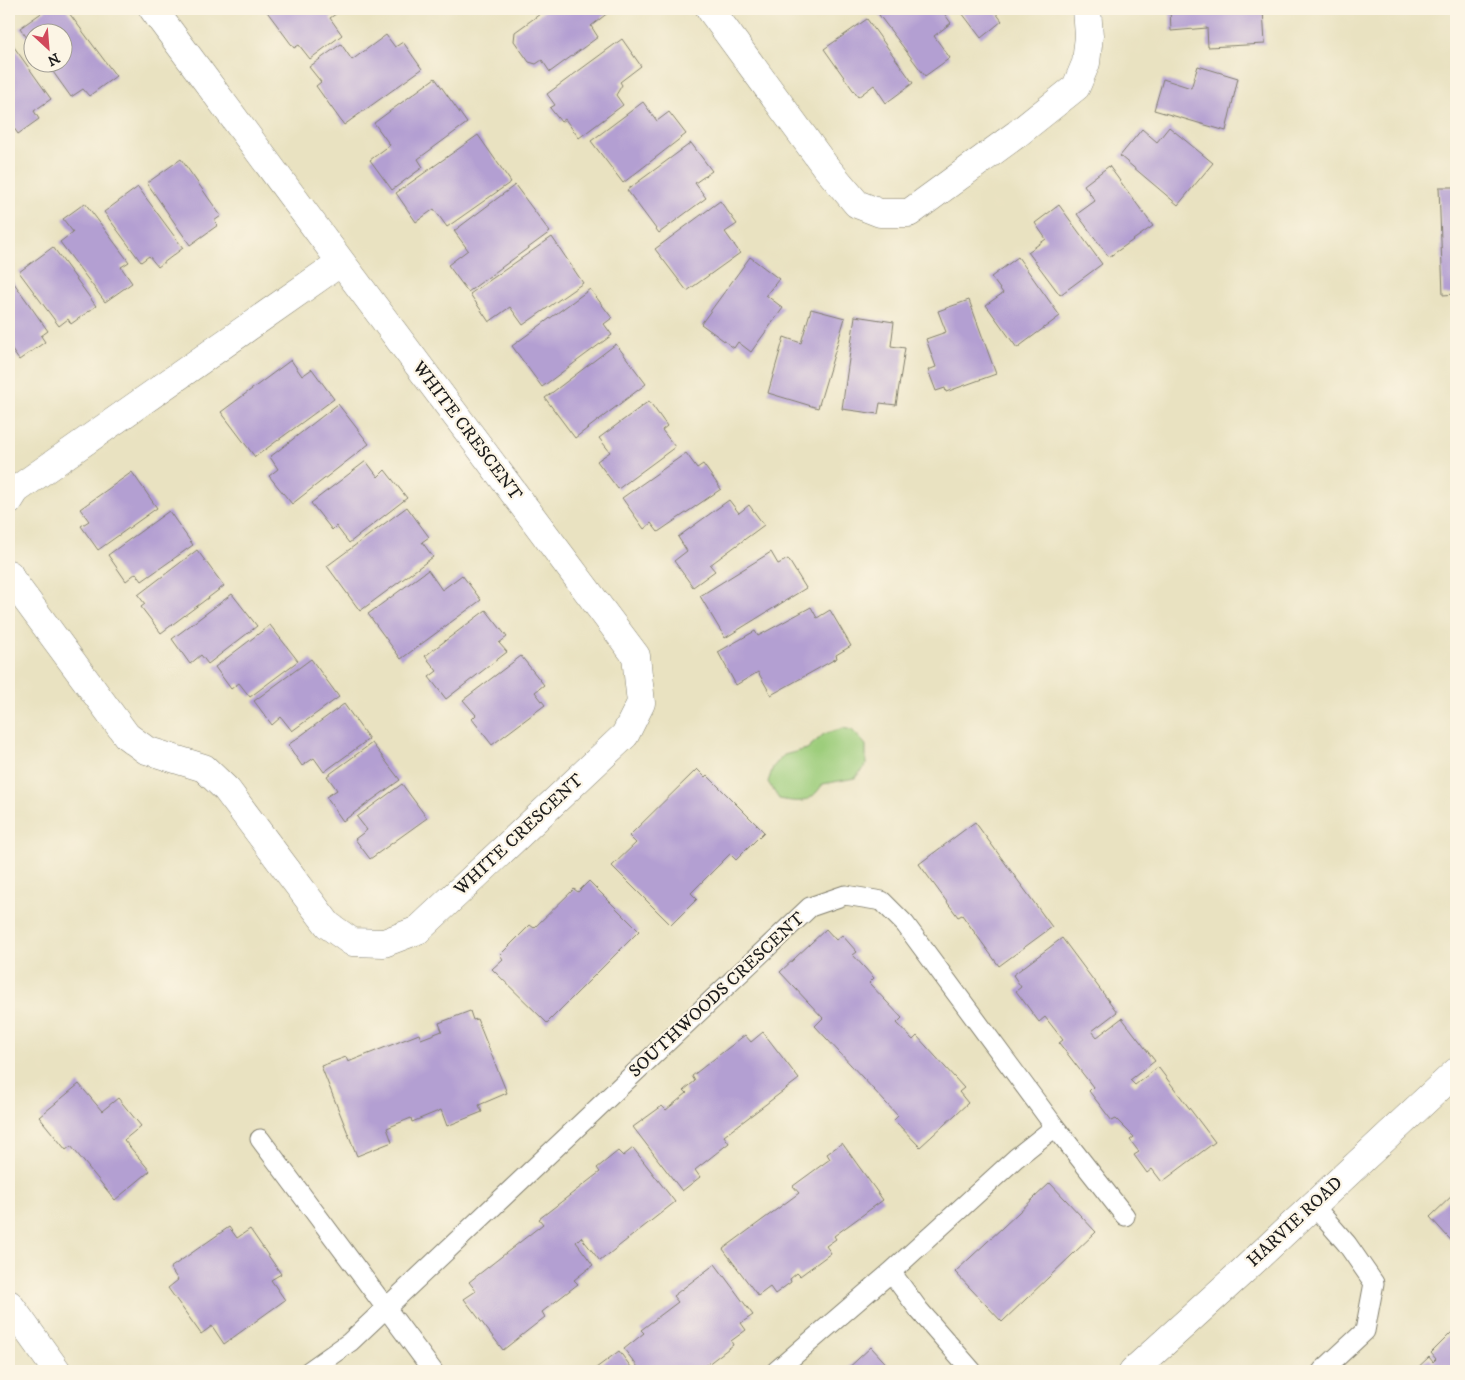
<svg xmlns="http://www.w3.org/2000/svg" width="1465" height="1380" font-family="'IM FELL DW Pica',serif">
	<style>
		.green { fill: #9dcd7c; stroke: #5c744c }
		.building { fill: #b39fd2 }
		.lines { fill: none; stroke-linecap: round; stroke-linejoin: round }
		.lane-casing { stroke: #827f6e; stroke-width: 21 }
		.street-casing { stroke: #827f6e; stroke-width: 29 }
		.secondary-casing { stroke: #827f6e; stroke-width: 29 }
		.lane { stroke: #fff; stroke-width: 19 }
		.street { stroke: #fff; stroke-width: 28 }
		.secondary { stroke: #fff; stroke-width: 28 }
		.labels { text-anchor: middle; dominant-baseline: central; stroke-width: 4.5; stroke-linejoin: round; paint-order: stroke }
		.street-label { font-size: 18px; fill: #1c1c1c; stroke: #fcf5e5 }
	</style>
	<rect width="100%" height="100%" fill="#fcf5e5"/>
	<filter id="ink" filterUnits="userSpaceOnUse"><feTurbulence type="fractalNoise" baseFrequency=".02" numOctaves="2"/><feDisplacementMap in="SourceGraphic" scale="10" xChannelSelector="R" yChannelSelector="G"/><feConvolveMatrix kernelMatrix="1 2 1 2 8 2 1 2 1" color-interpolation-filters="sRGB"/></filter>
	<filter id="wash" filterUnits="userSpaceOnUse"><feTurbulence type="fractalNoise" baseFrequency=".0096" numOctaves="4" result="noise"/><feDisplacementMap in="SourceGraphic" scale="20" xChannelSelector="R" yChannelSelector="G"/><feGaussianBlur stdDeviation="1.12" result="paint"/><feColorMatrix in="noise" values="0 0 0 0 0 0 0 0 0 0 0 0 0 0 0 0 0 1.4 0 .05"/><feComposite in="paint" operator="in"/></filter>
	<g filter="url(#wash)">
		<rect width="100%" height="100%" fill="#e9e2c1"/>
		<!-- green -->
		<path class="green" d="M 843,728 L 852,730 L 866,745 L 866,765 L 855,778 L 823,784 C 809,804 802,803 779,799 L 768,782 L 773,767 L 784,755 L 807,749 L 824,734 Z"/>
		<g id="blocks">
			<!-- building -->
			<path class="building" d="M 47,9 L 66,9 L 116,76 L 89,96 L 83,89 L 71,97 L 46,62 L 62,62 L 62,32 L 32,32 L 32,45 L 20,28 Z
				M 265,9 L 343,9 L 330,18 L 342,35 L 310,59 L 299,45 L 294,48 Z
				M 547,9 L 606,9 L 609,12 L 591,26 L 598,37 L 550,72 L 542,60 L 536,64 L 529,62 L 514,41 L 515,32 Z
				M 887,9 L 941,9 L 951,23 L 934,36 L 950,58 L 925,76 L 879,15 Z
				M 959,9 L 993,9 L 1002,21 L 981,38 Z
				M 1170,9 L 1263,9 L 1265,44 L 1208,47 L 1207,28 L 1171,31 Z
				M 867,19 L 913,83 L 886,103 L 874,85 L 858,97 L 824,49 Z
				M 386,35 L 395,47 L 403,42 L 422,69 L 344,125 L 316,86 L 321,82 L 309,67 L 341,44 L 352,60 Z
				M 622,39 L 641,66 L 620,82 L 622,85 L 616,95 L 623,105 L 579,138 L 565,119 L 561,122 L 550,108 L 555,105 L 547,94 Z
				M 9,40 L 51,99 L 34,111 L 39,119 L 18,134 L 9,121 Z
				M 1198,66 L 1238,78 L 1226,131 L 1154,110 L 1163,79 L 1191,88 Z
				M 435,78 L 467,123 L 418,159 L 423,167 L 392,190 L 370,160 L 390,145 L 374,123 Z
				M 643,102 L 657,121 L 669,112 L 686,134 L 623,183 L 591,141 Z
				M 1169,127 L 1213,163 L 1178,205 L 1120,156 L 1142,129 L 1157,142 Z
				M 478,135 L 511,182 L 447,227 L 434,209 L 416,222 L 396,193 Z
				M 691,143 L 712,171 L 695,183 L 706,198 L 659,233 L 627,190 Z
				M 181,159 L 221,216 L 214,221 L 218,225 L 190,245 L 147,183 Z
				M 1109,166 L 1153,226 L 1109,257 L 1077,214 L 1095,201 L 1084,185 Z
				M 515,185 L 550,232 L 468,292 L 448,265 L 468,250 L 454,231 Z
				M 138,187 L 183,248 L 158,267 L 149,256 L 141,262 L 104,212 Z
				M 1439,187 L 1456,187 L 1456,294 L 1443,295 Z
				M 720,201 L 737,224 L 725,232 L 740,253 L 687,291 L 655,249 Z
				M 85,203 L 129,262 L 121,267 L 132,283 L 105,302 L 60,242 L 73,232 L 63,219 Z
				M 1059,205 L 1102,264 L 1060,295 L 1028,252 L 1046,239 L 1035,223 Z
				M 552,237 L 583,283 L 523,325 L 510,307 L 489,322 L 470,294 Z
				M 53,247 L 96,306 L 71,324 L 68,319 L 59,326 L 19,272 Z
				M 750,257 L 779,279 L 766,295 L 783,308 L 751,352 L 738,342 L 734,348 L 701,324 Z
				M 1018,257 L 1060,316 L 1017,348 L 986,305 L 1003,293 L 991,277 Z
				M 9,276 L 48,331 L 41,336 L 45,342 L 19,360 L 9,346 Z
				M 590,289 L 612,318 L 604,324 L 612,335 L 542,387 L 512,346 Z
				M 969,300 L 996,374 L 946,392 L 945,388 L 936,391 L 928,370 L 936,367 L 926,339 L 946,332 L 938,311 Z
				M 811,309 L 845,318 L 818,408 L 768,393 L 784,337 L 801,343 Z
				M 855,316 L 894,322 L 891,346 L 905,348 L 896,405 L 880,403 L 878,414 L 842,409 Z
				M 616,344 L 646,384 L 575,438 L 545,398 Z
				M 291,360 L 302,376 L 312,369 L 334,399 L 255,457 L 221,412 Z
				M 649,401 L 667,426 L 662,430 L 675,447 L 618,489 L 597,461 L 610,452 L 599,438 Z
				M 338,404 L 369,444 L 292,504 L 269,476 L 278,469 L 270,457 Z
				M 686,453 L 697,468 L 703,464 L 721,489 L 658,532 L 651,523 L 644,529 L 622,498 Z
				M 366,461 L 378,477 L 385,470 L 407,498 L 349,543 L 336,526 L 332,530 L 311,503 Z
				M 132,472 L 157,508 L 98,550 L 81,526 L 89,521 L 80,509 Z
				M 729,500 L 739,513 L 749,505 L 764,525 L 710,565 L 715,571 L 693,587 L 674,561 L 687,551 L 678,537 Z
				M 407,507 L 429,537 L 422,542 L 433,557 L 360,611 L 327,566 Z
				M 169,511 L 193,545 L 142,581 L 136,573 L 126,581 L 108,555 Z
				M 197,550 L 224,586 L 161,633 L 141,607 L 145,604 L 138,595 Z
				M 771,552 L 778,564 L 788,559 L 806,588 L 725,638 L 700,596 Z
				M 428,570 L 442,590 L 462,575 L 481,600 L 401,659 L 368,614 Z
				M 232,594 L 257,626 L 208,664 L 201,655 L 190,664 L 172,639 Z
				M 811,607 L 817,618 L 830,610 L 851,646 L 836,655 L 837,658 L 771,695 L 758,672 L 736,685 L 718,652 L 755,631 L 758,636 Z
				M 486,610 L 507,637 L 499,643 L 507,652 L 446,699 L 429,677 L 437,671 L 425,656 Z
				M 270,625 L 298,661 L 250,697 L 239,683 L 231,689 L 215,667 Z
				M 521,656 L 544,685 L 535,692 L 545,705 L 492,745 L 472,719 L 476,715 L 463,700 Z
				M 311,659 L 339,697 L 292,731 L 281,717 L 272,725 L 254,701 Z
				M 344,704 L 369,739 L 324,772 L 314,758 L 302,766 L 288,745 Z
				M 372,743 L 400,780 L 343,821 L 326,797 L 337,790 L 327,776 Z
				M 697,769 L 705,777 L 707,775 L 764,832 L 736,860 L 730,854 L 691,893 L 697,899 L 671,925 L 612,866 L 636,843 L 629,836 Z
				M 402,784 L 427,818 L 370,859 L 355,839 L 367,830 L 357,817 Z
				M 975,822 L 1052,927 L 999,966 L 962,915 L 958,917 L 919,864 Z
				M 589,881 L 639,931 L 547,1023 L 492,969 L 503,959 L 500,955 L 530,925 L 534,928 L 574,889 L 578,892 Z
				M 826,929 L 836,940 L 842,935 L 857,952 L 853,955 L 874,978 L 869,983 L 902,1018 L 897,1023 L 913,1040 L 917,1036 L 964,1088 L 959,1092 L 968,1103 L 920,1147 L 894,1120 L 898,1116 L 815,1026 L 823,1018 L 780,972 Z
				M 1062,938 L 1117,1012 L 1092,1031 L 1097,1037 L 1122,1018 L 1155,1061 L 1130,1080 L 1135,1085 L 1158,1067 L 1215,1142 L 1162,1182 L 1152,1169 L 1147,1173 L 1134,1155 L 1139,1152 L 1130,1140 L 1134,1137 L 1116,1119 L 1112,1121 L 1089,1091 L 1093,1087 L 1059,1043 L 1063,1040 L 1045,1017 L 1039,1022 L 1016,991 L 1021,987 L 1013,975 Z
				M 470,1011 L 473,1020 L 477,1019 L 507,1093 L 479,1105 L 482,1112 L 447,1126 L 441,1110 L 412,1122 L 411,1118 L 387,1128 L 392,1142 L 357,1156 L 321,1066 L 346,1057 L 348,1062 L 419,1034 L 421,1039 L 442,1031 L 439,1023 Z
				M 763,1032 L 799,1079 L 724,1136 L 729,1143 L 695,1170 L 700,1177 L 682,1191 L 633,1127 L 662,1106 L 666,1110 L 687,1093 L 684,1090 L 695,1081 L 692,1076 L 745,1035 L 751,1042 Z
				M 79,1084 L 102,1111 L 118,1098 L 141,1126 L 124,1140 L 150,1171 L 115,1200 L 71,1146 L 66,1150 L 39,1117 Z
				M 842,1143 L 883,1200 L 834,1236 L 836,1239 L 826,1246 L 831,1253 L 800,1276 L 797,1273 L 790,1279 L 791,1282 L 775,1294 L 770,1287 L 758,1296 L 723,1249 L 799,1193 L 793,1186 L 830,1159 L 827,1154 Z
				M 633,1148 L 675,1202 L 600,1261 L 581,1237 L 576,1242 L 593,1265 L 574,1280 L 578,1284 L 542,1312 L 545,1317 L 503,1350 L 464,1299 L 476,1291 L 469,1282 L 543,1224 L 539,1219 L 600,1172 L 597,1168 L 618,1151 L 623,1156 Z
				M 1050,1183 L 1096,1232 L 1002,1322 L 955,1272 Z
				M 1456,1192 L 1456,1246 L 1430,1217 Z
				M 229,1227 L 237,1238 L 250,1229 L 281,1274 L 271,1280 L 285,1300 L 224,1344 L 212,1326 L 201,1334 L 168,1288 L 178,1280 L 170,1268 Z
				M 715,1264 L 753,1315 L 741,1323 L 746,1330 L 731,1341 L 733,1345 L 699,1371 L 641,1371 L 624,1349 L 644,1333 L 641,1330 L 678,1302 L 673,1296 Z
				M 1456,1328 L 1456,1371 L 1414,1371 L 1429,1357 L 1433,1362 L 1436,1359 L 1431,1353 Z
				M 871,1347 L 893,1371 L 845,1371 Z
				M 619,1351 L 634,1371 L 592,1371 Z"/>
		</g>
	</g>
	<g filter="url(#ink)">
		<use href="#blocks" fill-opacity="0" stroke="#827f6e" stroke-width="1"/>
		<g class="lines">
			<defs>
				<path id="lane" d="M 260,1139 L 433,1371
					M 1313,1205 L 1347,1244 L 1374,1283 L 1365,1331 L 1322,1371
					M 891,1272 L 919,1310 L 972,1371
					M 309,1371 L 350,1342 L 810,907 L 845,895 L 882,901 L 905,924 L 1055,1127 L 1125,1216
					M 776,1371 L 891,1272 L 1016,1158 L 1055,1127"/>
				<path id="street" d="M 710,9 L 825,166 L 857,204 L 880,213 L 909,213 L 1017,134 L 1076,87 L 1086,63 L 1089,36 L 1087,9
					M 9,501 L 16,490 L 341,262
					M 9,574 L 11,579 L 127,736 L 146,750 L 204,768 L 227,790 L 328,925 L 352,942 L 384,943 L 418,930 L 625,735 L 641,703 L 636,656 L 341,262 L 153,9"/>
				<path id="secondary" d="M 9,1304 L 57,1371
					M 1133,1371 L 1242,1272 L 1456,1072"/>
			</defs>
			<!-- lane casing -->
			<use href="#lane" class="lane-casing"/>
			<!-- street casing -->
			<use href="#street" class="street-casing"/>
			<!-- secondary casing -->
			<use href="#secondary" class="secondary-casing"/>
			<!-- lane -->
			<use href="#lane" class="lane"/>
			<!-- street -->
			<use href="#street" class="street"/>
			<!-- secondary -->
			<use href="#secondary" class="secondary"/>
		</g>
	</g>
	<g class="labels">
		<!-- street labels -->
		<g class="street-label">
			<text transform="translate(467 431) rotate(53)">WHITE CRESCENT</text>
			<text transform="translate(519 835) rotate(-43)">WHITE CRESCENT</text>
			<text transform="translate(717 995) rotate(-43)">SOUTHWOODS CRESCENT</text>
			<text transform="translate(1295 1222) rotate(-43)">HARVIE ROAD</text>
		</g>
	</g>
	<!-- margin -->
	<rect width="1465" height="1380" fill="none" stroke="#fcf5e5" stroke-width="30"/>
	<!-- north arrow -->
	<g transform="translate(48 48) rotate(154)"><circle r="24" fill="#fcf5e5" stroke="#a29e95"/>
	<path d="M0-4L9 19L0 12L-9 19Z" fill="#d1495b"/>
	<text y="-8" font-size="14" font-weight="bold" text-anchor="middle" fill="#1c1c1c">N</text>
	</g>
</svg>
